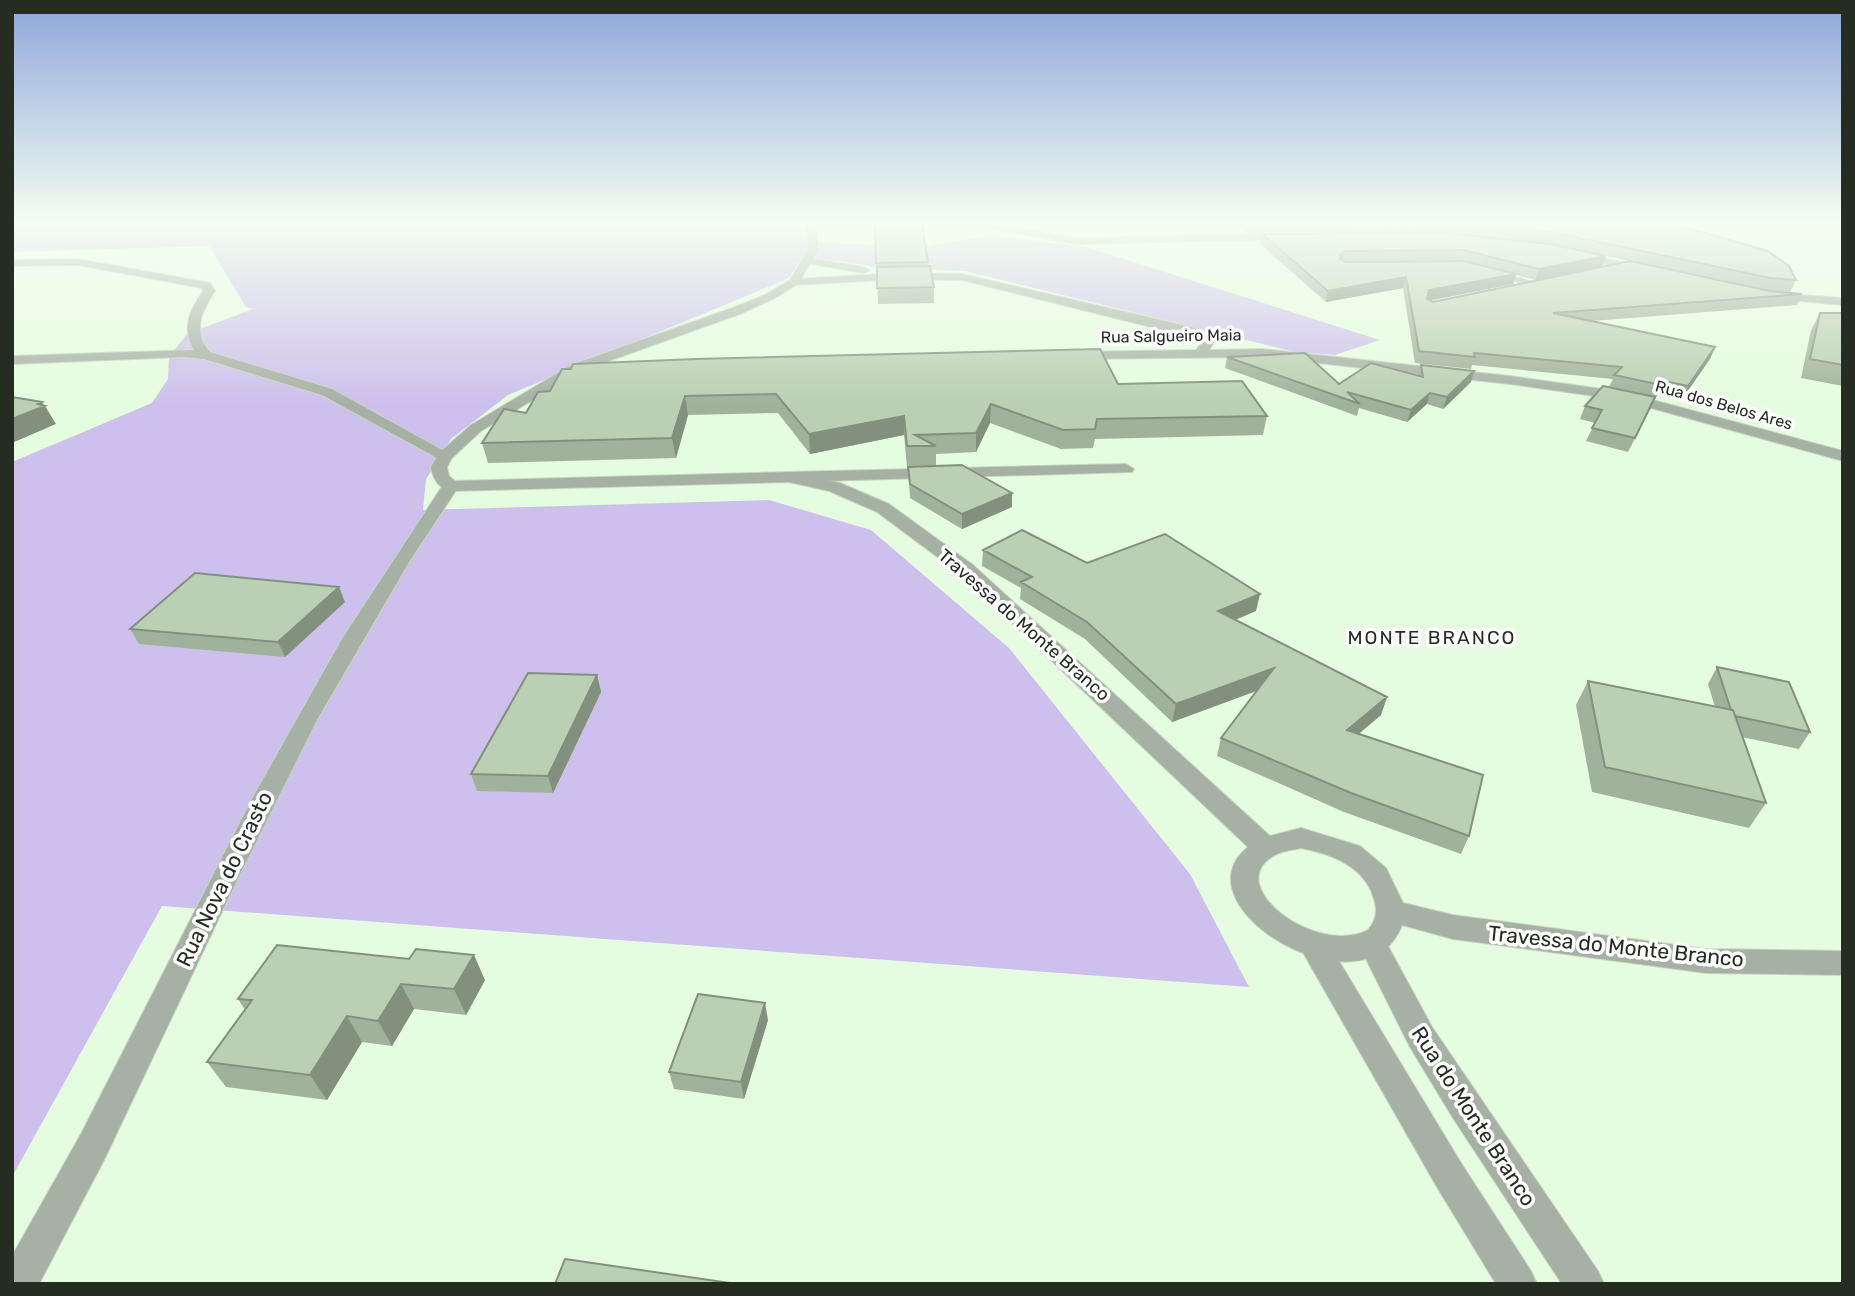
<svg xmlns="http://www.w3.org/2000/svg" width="1855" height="1296" font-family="Rubik,sans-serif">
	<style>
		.green { fill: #cec0ec }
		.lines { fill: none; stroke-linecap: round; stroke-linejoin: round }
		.service-casing { stroke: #c3d7be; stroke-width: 1 }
		.minor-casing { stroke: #c3d7be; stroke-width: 2 }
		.tertiary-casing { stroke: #c3d7be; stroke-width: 2 }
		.service { fill: #a7b0a5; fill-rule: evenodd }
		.minor { fill: #a7b0a5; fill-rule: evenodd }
		.tertiary { fill: #a7b0a5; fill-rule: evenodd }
		.wall { fill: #a0b29b; fill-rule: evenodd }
		.shaded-wall { fill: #82917e }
		.building { fill: #bacfb4; stroke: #82917e; stroke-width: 2 }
		.labels { text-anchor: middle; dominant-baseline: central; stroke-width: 7; stroke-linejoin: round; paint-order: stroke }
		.far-street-label { font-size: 16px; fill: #252d23; stroke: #fff }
		.street-label { font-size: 18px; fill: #252d23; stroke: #fff }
		.neighbourhood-label { font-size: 19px; letter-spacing: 2px; fill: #252d23; stroke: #fff }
		.near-street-label { font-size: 21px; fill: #252d23; stroke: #fff }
	</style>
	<rect width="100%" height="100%" fill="#e6fce0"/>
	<!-- green -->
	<path class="green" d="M 12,223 L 796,223 L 812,242 L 925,247 L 991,235 L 1086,247 L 1380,340 L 1335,355 L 1295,352 L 965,271 L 883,268 L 836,261 L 798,263 L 789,278 L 508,395 L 451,439 L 426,479 L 423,510 L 769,500 L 871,530 L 1009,648 L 1190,874 L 1249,987 L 162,906 L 12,1177 L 12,462 L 152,403 L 168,379 L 169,357 L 187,334 L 253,309 L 246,307 L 209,246 L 12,252 Z"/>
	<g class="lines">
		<defs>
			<path id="service" d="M 1488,270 L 1494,270 L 1544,285 L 1536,287 L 1488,274 Z"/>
			<path id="minor" d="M 962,223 L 984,223 L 1075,238 L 1290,233 L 1295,236 L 1290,239 L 1075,244 Z
				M 1576,252 L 1644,267 L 1649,270 L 1644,273 L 1572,257 L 1572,253 Z
				M 809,258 L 864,267 L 869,270 L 864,273 L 805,263 L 804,261 Z
				M 78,259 L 210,283 L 215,291 C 201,312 192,331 210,352 L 332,389 L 453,456 L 451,459 L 439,459 L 322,395 L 204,359 L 183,357 L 12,364 L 12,356 L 194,350 C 181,328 190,310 203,291 L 202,288 L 78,265 L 12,266 L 12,260 Z
				M 900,273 L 962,274 L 1208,331 L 1216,339 L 1209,350 L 1262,349 L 1510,376 L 1623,392 L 1843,451 L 1843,461 L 1622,400 L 1510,384 L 1262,357 L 1075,359 L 1070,358 L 1070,352 L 1196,350 L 1203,340 L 962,280 L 900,279 L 794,285 L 788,282 L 794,279 Z
				M 1772,293 L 1843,298 L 1843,305 L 1768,298 L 1766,296 Z
				M 1126,464 L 1134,469 L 1132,472 L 789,482 L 781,477 L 789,472 Z
				M 451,481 L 459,486 L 409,562 L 318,718 L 237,880 L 105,1158 L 39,1284 L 12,1284 L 12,1256 L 81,1134 L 252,799 L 342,639 L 445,482 Z
				M 1372,931 L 1382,935 L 1432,1027 L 1598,1271 L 1604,1284 L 1562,1284 L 1453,1118 L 1410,1047 L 1358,943 L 1362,935 Z
				M 1315,935 L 1325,938 L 1461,1163 L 1531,1271 L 1537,1284 L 1496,1284 L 1437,1187 L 1305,956 L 1300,947 L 1305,938 Z"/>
			<path id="tertiary" d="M 806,223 L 816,223 L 818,250 L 798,284 L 773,299 L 740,314 L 581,371 L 481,431 L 452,458 L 447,467 L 449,476 L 455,481 L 789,472 L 840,483 L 889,504 L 973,565 L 1270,836 L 1301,828 L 1360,846 L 1386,868 L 1403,903 L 1453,915 L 1706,949 L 1843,951 L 1843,975 L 1706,973 L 1453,939 L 1402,925 C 1367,1020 1173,907 1248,847 L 959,573 L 877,512 L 829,491 L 789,482 L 451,491 C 438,488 433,479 431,467 L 439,453 L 471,425 L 571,365 L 732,308 L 765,295 L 790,280 L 808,250 ZM 1301,848 C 1331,854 1365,866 1374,899 C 1378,911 1376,921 1368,930 C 1315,957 1220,884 1275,855 C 1282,851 1293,850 1301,848 Z"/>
		</defs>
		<!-- service casing -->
		<use href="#service" class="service-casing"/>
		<!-- minor casing -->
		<use href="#minor" class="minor-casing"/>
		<!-- tertiary casing -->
		<use href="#tertiary" class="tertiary-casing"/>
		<!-- service -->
		<use href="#service" class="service"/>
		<!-- minor -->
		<use href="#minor" class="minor"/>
		<!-- tertiary -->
		<use href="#tertiary" class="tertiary"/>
	</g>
	<!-- wall -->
	<path class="wall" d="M 875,223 L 928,262 L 928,266 L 934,287 L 934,303 L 878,304 Z
		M 1236,223 L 1610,223 L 1796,280 L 1790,292 L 1773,291 L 1802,294 L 1797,305 L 1592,321 L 1715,347 L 1710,359 L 1682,399 L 1658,394 L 1628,452 L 1586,441 L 1595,423 L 1580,419 L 1585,406 L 1609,387 L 1613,379 L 1472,365 L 1471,369 L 1415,363 L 1403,288 L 1326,302 L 1260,244 L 1262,234 L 1606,256 L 1602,267 L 1535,280 L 1516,275 L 1513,284 L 1430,301 L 1433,302 L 1630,261 L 1547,243 L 1436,230 L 1247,233 ZM 1460,260 L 1464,261 L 1344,261 Z
		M 1820,313 L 1843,313 L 1843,386 L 1801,378 L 1811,330 Z
		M 1227,357 L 1339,384 L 1417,376 L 1421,365 L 1471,382 L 1443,409 L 1427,404 L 1407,422 L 1359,408 L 1357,416 L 1225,368 Z
		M 1118,384 L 1267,416 L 1263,435 L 1095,439 L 1093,448 L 1061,449 L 990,423 L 976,452 L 936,454 L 936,466 L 907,467 L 904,435 L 810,454 L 778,413 L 688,415 L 676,458 L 488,463 L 482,443 L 526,413 L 538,392 Z
		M 908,467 L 1012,493 L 1012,507 L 962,529 L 910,498 Z
		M 983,550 L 1087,563 L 1256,611 L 1235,620 L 1387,697 L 1381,715 L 1359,734 L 1469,836 L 1461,854 L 1344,812 L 1217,756 L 1221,738 L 1257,691 L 1172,722 L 1085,639 L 1020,599 L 1021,588 L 982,566 Z
		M 345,602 L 285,657 L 139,644 L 130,629 Z
		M 1717,667 L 1810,732 L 1799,749 L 1742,737 L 1766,803 L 1749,828 L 1592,792 L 1576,705 L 1588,681 L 1715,707 L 1708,684 Z
		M 597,675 L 601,692 L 553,793 L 477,791 L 471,774 Z
		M 409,959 L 485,980 L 466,1015 L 414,1009 L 392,1046 L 362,1042 L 327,1100 L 226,1087 L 207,1062 L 245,1010 L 238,999 Z
		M 768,1020 L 744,1099 L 674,1089 L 669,1072 Z"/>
	<!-- shaded-wall -->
	<path class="shaded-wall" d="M 1345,251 L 1343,261 L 1337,265 L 1340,255 Z
		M 1606,256 L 1602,267 L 1535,280 L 1539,269 Z
		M 1516,274 L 1513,284 L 1425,301 L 1429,290 Z
		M 1406,277 L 1403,288 L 1326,302 L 1328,291 Z
		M 1715,347 L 1710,359 L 1682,399 L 1688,386 Z
		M 1474,371 L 1471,382 L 1443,409 L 1447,397 Z
		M 1430,393 L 1427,404 L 1407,422 L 1411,410 Z
		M 685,396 L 688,415 L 676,458 L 672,438 Z
		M 42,402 L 44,406 L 45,406 L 56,424 L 12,443 L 12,419 Z
		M 991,404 L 990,423 L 976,452 L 976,433 Z
		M 904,416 L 904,435 L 810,454 L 809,434 Z
		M 1012,493 L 1012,507 L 962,529 L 962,514 Z
		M 339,587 L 345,602 L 285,657 L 278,642 Z
		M 1260,594 L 1256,611 L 1215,628 L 1218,611 Z
		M 1274,668 L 1269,686 L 1172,722 L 1176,704 Z
		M 597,675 L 601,692 L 553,793 L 548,776 Z
		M 1387,697 L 1381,715 L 1341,748 L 1347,730 Z
		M 474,955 L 485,980 L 466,1015 L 454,989 Z
		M 401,984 L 414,1009 L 392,1046 L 378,1021 Z
		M 765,1003 L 768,1020 L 744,1099 L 741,1082 Z
		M 347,1016 L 362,1042 L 327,1100 L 310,1075 Z"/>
	<!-- building -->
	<path class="building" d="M 875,223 L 922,223 L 928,262 L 876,263 Z
		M 1469,223 L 1610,223 L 1618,225 L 1620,223 L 1670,223 L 1768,251 L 1789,266 L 1796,280 L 1771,278 L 1551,232 Z
		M 1439,232 L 1550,244 L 1606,256 L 1539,269 L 1463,250 L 1345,251 L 1340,255 L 1340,259 L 1346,262 L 1463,261 L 1516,274 L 1429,290 L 1427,299 L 1433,302 L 1630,261 L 1770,291 L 1802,294 L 1553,313 L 1715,347 L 1688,386 L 1664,381 L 1661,385 L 1614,375 L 1622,367 L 1474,353 L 1475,357 L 1419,351 L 1406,277 L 1328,291 L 1262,234 Z
		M 930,266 L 934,287 L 877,288 L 877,267 Z
		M 1820,313 L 1843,313 L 1843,365 L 1810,359 Z
		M 1100,349 L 1118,384 L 1242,381 L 1267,416 L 1097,419 L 1095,429 L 1063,430 L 991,404 L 976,433 L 915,435 L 936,446 L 907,446 L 904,416 L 809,434 L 776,394 L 685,396 L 672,438 L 482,443 L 504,409 L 526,413 L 538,392 L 550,391 L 562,369 L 571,369 L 573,364 L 696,359 Z
		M 1305,353 L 1339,384 L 1371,363 L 1423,377 L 1421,365 L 1474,371 L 1447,397 L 1430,393 L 1411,410 L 1347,392 L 1360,404 L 1227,357 Z
		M 1603,386 L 1655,397 L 1635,438 L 1592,428 L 1602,410 L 1585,406 Z
		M 12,397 L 42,402 L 38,404 L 45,406 L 12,419 Z
		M 962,465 L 1012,493 L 962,514 L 910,484 L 908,467 Z
		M 1022,530 L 1087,563 L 1165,534 L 1260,594 L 1218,611 L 1387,697 L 1347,730 L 1483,775 L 1469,836 L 1351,793 L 1221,738 L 1274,668 L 1176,704 L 1087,622 L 1021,582 L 1032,577 L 983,550 Z
		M 195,573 L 339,587 L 278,642 L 130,629 Z
		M 1717,667 L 1789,682 L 1810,732 L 1735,716 L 1733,710 L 1731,710 Z
		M 528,673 L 597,675 L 548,776 L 471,774 Z
		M 1588,681 L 1733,710 L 1766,803 L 1605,767 Z
		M 277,945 L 409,959 L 416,949 L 474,955 L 454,989 L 401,984 L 378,1021 L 347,1016 L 310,1075 L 207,1062 L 252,1000 L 238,999 Z
		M 698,994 L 765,1003 L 741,1082 L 669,1072 Z
		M 565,1259 L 737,1284 L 555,1284 Z"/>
	<!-- sky -->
	<linearGradient id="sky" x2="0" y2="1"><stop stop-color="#8da6db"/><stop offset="0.55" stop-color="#f4fef1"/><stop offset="1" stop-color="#f4fef1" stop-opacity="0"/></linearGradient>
	<rect width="1855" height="404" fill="url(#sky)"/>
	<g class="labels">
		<!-- far-street labels -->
		<g class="far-street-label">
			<text transform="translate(1171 336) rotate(-1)">Rua Salgueiro Maia</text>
			<text transform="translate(1724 405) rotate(16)">Rua dos Belos Ares</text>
		</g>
		<!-- street labels -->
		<g class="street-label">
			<text transform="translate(1024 625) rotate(41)">Travessa do Monte Branco</text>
		</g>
		<!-- neighbourhood labels -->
		<g class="neighbourhood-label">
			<text x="1432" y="637">MONTE BRANCO</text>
		</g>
		<!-- near-street labels -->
		<g class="near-street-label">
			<text transform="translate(224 879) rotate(-64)">Rua Nova do Crasto</text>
			<text transform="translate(1616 946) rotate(6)">Travessa do Monte Branco</text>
			<text transform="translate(1474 1116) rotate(57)">Rua do Monte Branco</text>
		</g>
	</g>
	<!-- border -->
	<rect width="1855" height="1296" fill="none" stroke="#252d23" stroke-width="28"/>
</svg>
